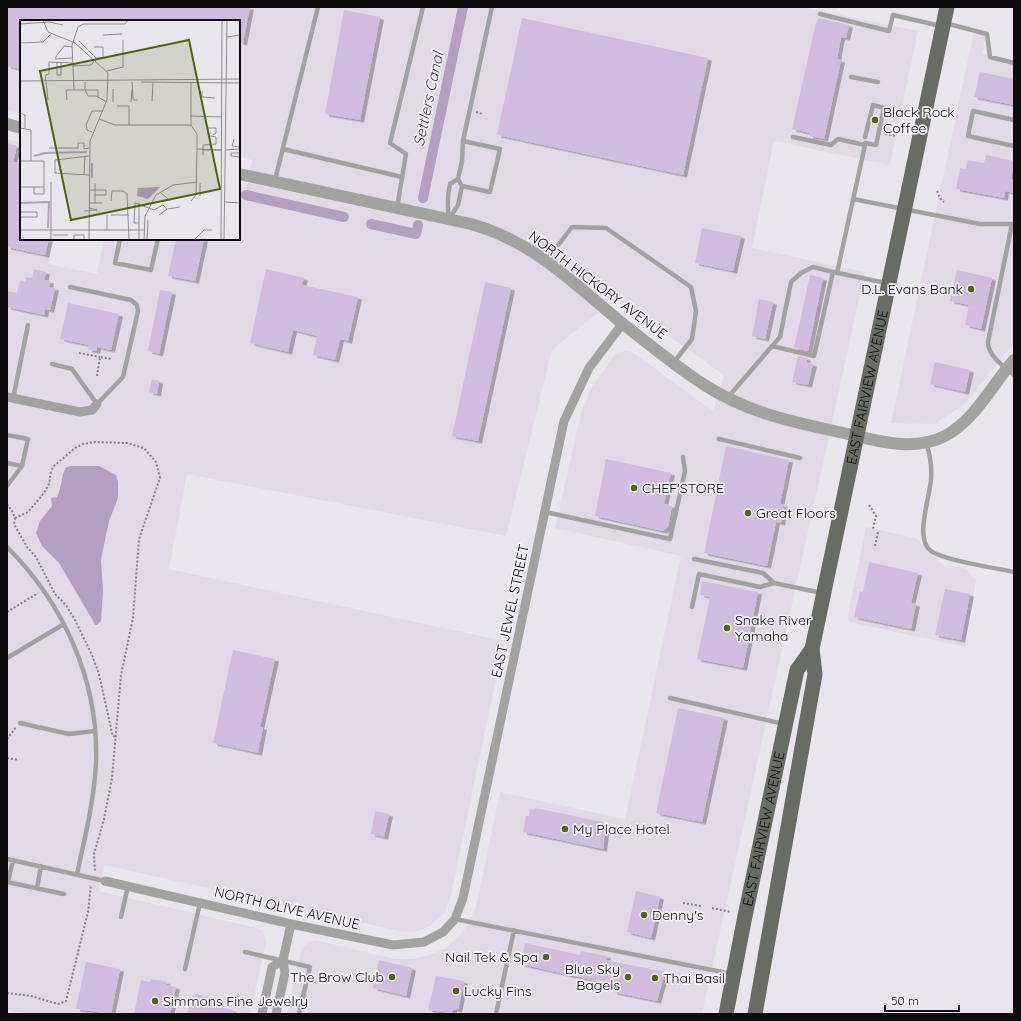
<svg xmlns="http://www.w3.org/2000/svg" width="1021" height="1021" font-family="Quicksand,sans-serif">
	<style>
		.built { fill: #e2d9e7 }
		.water { fill: #b3a0bf }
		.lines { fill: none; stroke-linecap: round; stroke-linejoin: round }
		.canal { stroke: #b3a0bf; stroke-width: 10 }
		.building { fill: #d0bcdc; filter: url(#shadow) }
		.path { stroke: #858287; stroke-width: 2; stroke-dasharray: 2 2; stroke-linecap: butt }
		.service { stroke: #a2a3a0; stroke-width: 4.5 }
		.minor { stroke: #a2a3a0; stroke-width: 9 }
		.tertiary { stroke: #a2a3a0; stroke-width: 12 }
		.primary { stroke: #696b65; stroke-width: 15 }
		.poi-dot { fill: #506512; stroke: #f6f2f9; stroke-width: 1.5 }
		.labels { text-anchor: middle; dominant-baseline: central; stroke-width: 3.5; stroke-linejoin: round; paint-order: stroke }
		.poi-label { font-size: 14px; fill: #0d0b0e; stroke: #f6f2f9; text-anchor: start }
		.street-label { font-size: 14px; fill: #0d0b0e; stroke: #f6f2f9 }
		.water-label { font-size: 15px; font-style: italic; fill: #513560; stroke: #f6f2f9 }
		.inset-river { fill: none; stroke: #b3a0bf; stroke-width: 2 }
		.inset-road { fill: none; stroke: #918e93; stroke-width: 1 }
		.view { fill: #506512; fill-opacity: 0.15; stroke: #506512; stroke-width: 2 }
		.inset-edge { fill: none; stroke: #0d0b0e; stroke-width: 2 }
	</style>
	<defs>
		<filter id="shadow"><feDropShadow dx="4" dy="2.5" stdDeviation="0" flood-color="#0004"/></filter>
	</defs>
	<rect width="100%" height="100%" fill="#e9e5ec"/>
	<!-- built -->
	<path class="built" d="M 7,7 L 801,7 L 918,31 L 890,165 L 774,141 L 752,248 L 865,272 L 702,1014 L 287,1014 L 301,950 L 308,942 L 315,940 L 395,959 L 413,959 L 429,955 L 444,949 L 455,940 L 465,929 L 476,907 L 500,792 L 625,819 L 681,556 L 555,528 L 581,413 L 590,390 L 602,373 L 616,353 L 625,351 L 632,352 L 713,411 L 724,375 L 616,298 L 552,350 L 506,536 L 187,474 L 169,569 L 504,641 L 450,899 L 444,913 L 430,926 L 417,931 L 404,932 L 104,865 L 99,891 L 257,928 L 263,931 L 266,942 L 250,1014 L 25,1014 L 7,1010 L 7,139 L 21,142 L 21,239 L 53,239 L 48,264 L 97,274 L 104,239 L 239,239 L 239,187 L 246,188 L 252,160 L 239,157 L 239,21 L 21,21 L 21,113 L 7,111 Z
		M 974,31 L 986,34 L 982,54 L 1014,60 L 1014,343 L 966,403 L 935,424 L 891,423 Z
		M 866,527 L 916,538 L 943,564 L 966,569 L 976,580 L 965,647 L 849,622 L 848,615 Z"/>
	<!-- water -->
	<path class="water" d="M 71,466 L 99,466 L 116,475 L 118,482 L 118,498 L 109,521 L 101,560 L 103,591 L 101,621 L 97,625 L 95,625 L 92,619 L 59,563 L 42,546 L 36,533 L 40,521 L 52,506 L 51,498 L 57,497 C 62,487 61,476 66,467 Z"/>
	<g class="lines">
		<!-- canal -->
		<path class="canal" d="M 246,195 L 344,217
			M 423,198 L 463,7
			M 371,224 L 416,234 L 418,225"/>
	</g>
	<!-- building -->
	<path class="building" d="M 7,7 L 250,7 L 243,43 L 239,42 L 239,21 L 21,21 L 21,69 L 7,66 Z
		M 344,10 L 380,17 L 360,120 L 325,114 Z
		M 522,18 L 708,58 L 683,175 L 497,135 Z
		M 819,18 L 849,25 L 846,38 L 841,37 L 837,59 L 841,60 L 824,139 L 809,136 L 810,133 L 792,129 L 816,23 Z
		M 980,72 L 1014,79 L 1014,105 L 974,97 Z
		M 7,143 L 17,146 L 13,162 L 21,163 L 21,239 L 49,239 L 45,255 L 7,247 Z
		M 986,155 L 1014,161 L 1011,179 L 1014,180 L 1014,193 L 1005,191 L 1004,198 L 956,189 L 960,168 L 966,169 L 968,160 L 984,163 Z
		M 702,228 L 741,236 L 733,271 L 695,263 Z
		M 176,239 L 204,239 L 195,281 L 168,276 Z
		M 34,269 L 46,272 L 44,280 L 50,281 L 49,287 L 55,288 L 50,310 L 45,309 L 44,315 L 7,307 L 7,291 L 17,293 L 20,280 L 25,282 L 26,277 L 32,278 Z
		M 266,269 L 304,278 L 302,285 L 358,297 L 348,341 L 340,339 L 335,360 L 313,355 L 317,336 L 293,330 L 288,352 L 250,343 Z
		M 957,270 L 992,278 L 981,329 L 965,325 L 969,305 L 950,301 Z
		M 810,275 L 823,278 L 808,351 L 794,348 Z
		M 485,282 L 511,288 L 478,441 L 452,436 Z
		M 160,290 L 172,292 L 159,354 L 148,351 Z
		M 759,299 L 773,302 L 765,339 L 752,336 Z
		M 68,303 L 119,314 L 111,350 L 97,347 L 96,351 L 88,350 L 89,345 L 60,339 Z
		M 798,356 L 807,358 L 806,362 L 813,364 L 808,385 L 792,382 Z
		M 935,362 L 970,370 L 965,392 L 930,384 Z
		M 152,379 L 159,381 L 157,394 L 149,392 Z
		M 726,446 L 789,460 L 780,504 L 784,505 L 781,523 L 776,522 L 767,566 L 704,553 Z
		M 606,459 L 671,473 L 664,504 L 672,506 L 668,527 L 663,531 L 595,516 Z
		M 869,562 L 918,573 L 911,603 L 916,604 L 911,629 L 854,617 L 860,591 L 863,592 Z
		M 702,581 L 758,592 L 743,668 L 697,659 L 710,597 L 700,595 Z
		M 945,589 L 970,594 L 961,640 L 935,635 Z
		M 233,650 L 275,659 L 260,727 L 263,727 L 258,753 L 213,743 Z
		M 678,708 L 724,718 L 702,822 L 656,813 Z
		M 535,808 L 603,822 L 602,825 L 606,825 L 603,849 L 523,832 L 526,816 L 529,816 L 530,809 L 534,810 Z
		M 375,811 L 389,814 L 384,837 L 371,834 Z
		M 636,891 L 660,897 L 651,938 L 627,932 Z
		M 525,943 L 580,955 L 581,951 L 607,956 L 606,960 L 665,972 L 657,1001 L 613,992 L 614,985 L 520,964 Z
		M 379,960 L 412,968 L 406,996 L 373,988 Z
		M 86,962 L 120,969 L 111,1014 L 76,1009 Z
		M 436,976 L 464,981 L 458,1010 L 453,1009 L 452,1013 L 428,1010 Z
		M 151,979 L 167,982 L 166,985 L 176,987 L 170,1014 L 134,1014 L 141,980 L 150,982 Z
		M 195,994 L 214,998 L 213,1006 L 233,1010 L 233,1014 L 187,1014 L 190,1002 L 193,1002 Z"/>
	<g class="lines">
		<!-- path -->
		<path class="path" d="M 476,112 L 483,114
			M 885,134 L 897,136
			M 937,191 L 940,198 L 944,202
			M 79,353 L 100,357
			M 97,376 L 100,357 L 111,359
			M 7,504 L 12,511 L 15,518 L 14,524 L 27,547 L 36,557 L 55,594 L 66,605 L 75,620 L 92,655 L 99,674 L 112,733 L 113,736 L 117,737
			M 869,505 L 876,516 L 873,529
			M 15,518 L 28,512 L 44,493 L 49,484 L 51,471 L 54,466 L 75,448 L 83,444 L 94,442 L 127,443 L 144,448 L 156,462 L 160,478 L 139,539 L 133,618 L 121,675 L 112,778 L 104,819 L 94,854 L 95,872
			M 875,546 L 878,532
			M 7,612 L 38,593
			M 7,739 L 16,727
			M 7,758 L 19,760
			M 7,803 L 7,806
			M 683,903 L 701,906
			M 712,908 L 731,912
			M 7,993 L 31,996 L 58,1004 L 66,1001 L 88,912 L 91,885"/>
		<!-- service -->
		<path class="service" d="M 820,14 L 889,31 L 893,15 L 941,26
			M 945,23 L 987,34 L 990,57 L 1014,63
			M 851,77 L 878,82
			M 1014,120 L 973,111 L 968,136 L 1014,146
			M 793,137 L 831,145 L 838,139 L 865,145 L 837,273
			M 865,137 L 873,105 L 884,108 L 876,145 L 865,143
			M 283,149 L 402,177
			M 458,179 L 462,186 L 458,205 L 449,219 C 447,206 447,197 450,184 Z
			M 458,179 L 462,161 L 463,141
			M 275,180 L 318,7
			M 462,186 L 490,192 L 500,149 L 463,141 L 492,7
			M 853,199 L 980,224 L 1014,224
			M 397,208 L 406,154 L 390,143 L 423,7
			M 1012,224 L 988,342 C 988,356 1004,367 1014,375
			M 120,239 L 115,263 L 151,270 L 158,239
			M 546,261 L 572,227 L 606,228 L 691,287 L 696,311 L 692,339 L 674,362
			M 772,346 L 814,356 L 833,272 L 886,283
			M 52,364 L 72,369 L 97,404 L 123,377 L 138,311 L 137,305 L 131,300 L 70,287
			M 728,397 L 780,337 L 791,282 L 801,273 L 813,267 L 833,272
			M 13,399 L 28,325
			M 7,435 L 28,439 L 22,466 L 7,486
			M 719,439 L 800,458
			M 926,443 C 930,454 932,466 931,479 C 930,498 914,539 931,551 C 945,561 996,568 1014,572
			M 7,463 L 22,466
			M 545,512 L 670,539 L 685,471 L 683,457
			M 7,547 C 64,604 99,681 96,763 C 94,801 85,837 77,874
			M 694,559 L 763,573 L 774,583
			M 692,607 L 699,574 L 760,587 L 774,583 L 822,593
			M 7,658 L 64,624
			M 670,698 L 784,724
			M 20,723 L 69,734 L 95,731
			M 7,859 L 105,881
			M 7,882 L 64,894
			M 8,882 L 13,860
			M 37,888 L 41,866
			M 121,917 L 128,886
			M 455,919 L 732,974
			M 245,952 L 310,967 L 299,1014
			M 185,969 L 200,903
			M 496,1014 L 514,930"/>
		<!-- minor -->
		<path class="minor" d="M 7,397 L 80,412 L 92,410 L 97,404
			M 105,881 L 291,924 L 393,945 L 424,942 L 443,932 L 455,919 L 463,898 L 564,421 L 589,368 L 623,323
			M 262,1014 L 272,967 L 283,960
			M 276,1014 L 285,973 L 283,960 L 291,924"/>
		<!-- tertiary -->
		<path class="tertiary" d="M 7,124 L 21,128
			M 239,174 L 471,224 C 535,242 574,284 623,324 C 649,344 675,366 703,384 C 749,414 794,422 848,434 C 879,441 914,452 945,436 C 975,420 992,385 1014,360"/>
		<!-- primary -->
		<g class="primary">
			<path id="s1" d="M 726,1014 L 745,916 L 797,670 L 812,649"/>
			<path id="s2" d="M 755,1014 L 815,674 L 812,649 L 947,7"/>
		</g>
	</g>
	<!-- markers -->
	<g class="poi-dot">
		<circle cx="875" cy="120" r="4"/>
		<circle cx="971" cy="289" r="4"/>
		<circle cx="634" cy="488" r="4"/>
		<circle cx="748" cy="513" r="4"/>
		<circle cx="727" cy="628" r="4"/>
		<circle cx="565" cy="829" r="4"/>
		<circle cx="644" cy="915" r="4"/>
		<circle cx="546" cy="957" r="4"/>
		<circle cx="392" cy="977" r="4"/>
		<circle cx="628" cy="977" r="4"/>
		<circle cx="655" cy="978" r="4"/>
		<circle cx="456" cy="991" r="4"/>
		<circle cx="155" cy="1001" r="4"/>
	</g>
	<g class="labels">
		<!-- poi labels -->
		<g class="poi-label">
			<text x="883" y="112">Black Rock<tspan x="883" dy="16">Coffee</tspan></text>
			<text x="963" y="289" text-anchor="end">D.L. Evans Bank</text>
			<text x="642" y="488">CHEF'STORE</text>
			<text x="756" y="513">Great Floors</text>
			<text x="735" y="620">Snake River<tspan x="735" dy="16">Yamaha</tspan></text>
			<text x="573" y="829">My Place Hotel</text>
			<text x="652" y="915">Denny's</text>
			<text x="538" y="957" text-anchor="end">Nail Tek &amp; Spa</text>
			<text x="620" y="969" text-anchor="end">Blue Sky<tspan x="620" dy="16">Bagels</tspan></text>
			<text x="384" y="977" text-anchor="end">The Brow Club</text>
			<text x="663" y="978">Thai Basil</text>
			<text x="464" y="991">Lucky Fins</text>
			<text x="163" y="1001">Simmons Fine Jewelry</text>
		</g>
		<!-- street labels -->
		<g class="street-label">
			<text transform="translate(598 285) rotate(37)">NORTH HICKORY AVENUE</text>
			<text stroke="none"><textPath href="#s2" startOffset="638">EAST FAIRVIEW AVENUE</textPath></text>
			<text transform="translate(510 611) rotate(-78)">EAST JEWEL STREET</text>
			<text stroke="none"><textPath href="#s1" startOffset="189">EAST FAIRVIEW AVENUE</textPath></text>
			<text transform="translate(287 908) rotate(13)">NORTH OLIVE AVENUE</text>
		</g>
		<!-- water labels -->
		<g class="water-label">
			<text transform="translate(428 99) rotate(-78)">Settlers Canal</text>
		</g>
	</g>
	<!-- overview -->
	<g transform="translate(20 20)">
		<rect width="220" height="220" fill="#e9e5ec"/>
		<path d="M 140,167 L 128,179 L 117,176 L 118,168 Z" fill="#b3a0bf"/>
		<path class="inset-river" d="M 14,136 L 25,133 L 67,132M 72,158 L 72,143M 0,183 L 29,182 L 28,208"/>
		<path class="inset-road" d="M 23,0 L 28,12 L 55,23 L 88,53 L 87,80 L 70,121 L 69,220M 0,4 L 29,2 L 43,5M 83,15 L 102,14M 207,17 L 220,15M 59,21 L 76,38M 0,23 L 23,22 L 31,14M 35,38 L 44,26 L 52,27M 35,39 L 52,38M 37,43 L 37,55 L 41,55 L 41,43M 53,46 L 71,45 L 76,38 L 83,38 L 83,27 L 74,27M 87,51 L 103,47 L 103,20M 0,61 L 220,59M 25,61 L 26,55 L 29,54 L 29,42 L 52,43M 26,62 L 28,80M 65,62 L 65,70 L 78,70 L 78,77M 112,62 L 113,80 L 118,80M 121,62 L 220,63M 171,63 L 171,105M 54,70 L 52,25 L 58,7 L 63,4 L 105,4 L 108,0M 65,70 L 68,76 L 76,76 L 87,82M 182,71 L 182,77 L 195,78M 47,80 L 46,70 L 65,70M 132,81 L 133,63M 93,82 L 93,69M 111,82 L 112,69M 97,86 L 109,86 L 109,105M 0,93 L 5,95 L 5,108M 171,96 L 202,97M 79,99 L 95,105 L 171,105M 0,108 L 11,110 L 11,141M 187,108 L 196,108 L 196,113 L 193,115M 72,112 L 67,110 L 66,105 L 72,91 L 83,91M 214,119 L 212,126 L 220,127M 29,128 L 58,128 L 58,123 L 64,123 L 64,129 L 69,128M 177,129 L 201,130M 183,130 L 202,130M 205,130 L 220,129M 220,133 L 211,133 L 211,136 L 220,137M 183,135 L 183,125 L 196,124 L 196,117 L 190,116M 0,141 L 24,141 L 24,174 L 14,174 L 14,167 L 24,167M 64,154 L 65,136M 69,155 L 35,153 L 35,140 L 69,136M 31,162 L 31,220 L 48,220M 75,163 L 75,183M 0,167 L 14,167M 69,170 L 86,170 L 86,175 L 75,175M 140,172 L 150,181M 107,174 L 109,220M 180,176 L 180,163M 91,181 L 92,171 L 103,171 L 107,174M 171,181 L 176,175 L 177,129 L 177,114 L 171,105M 205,182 L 220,183M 69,183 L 82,183M 147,189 L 160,187M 64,191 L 77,190 L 69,188M 0,192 L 17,192 L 17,197 L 0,197M 87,195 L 87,210M 91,195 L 109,195M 119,203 L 114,203 L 115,183 L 134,190 L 143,185 L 147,189 L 139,195M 0,210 L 124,210M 33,215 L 48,215M 54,220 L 54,215 L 64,215 L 64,220M 119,220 L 119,183M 124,220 L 125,196 L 136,175 L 153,165 L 177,162M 127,220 L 128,200M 174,220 L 184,210 L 192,210M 201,220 L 202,0M 204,220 L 207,0"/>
		<path class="view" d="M 169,20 L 200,169 L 51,200 L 20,51 Z"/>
		<rect width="220" height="220" class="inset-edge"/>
	</g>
	<!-- border -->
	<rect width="1021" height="1021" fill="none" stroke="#0d0b0e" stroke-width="16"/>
	<!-- scale -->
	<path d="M885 1005v6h74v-6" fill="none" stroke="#0d0b0e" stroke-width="2"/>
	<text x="891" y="1005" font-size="12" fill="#0d0b0e" stroke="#f6f2f9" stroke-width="3" paint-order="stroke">50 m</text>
</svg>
